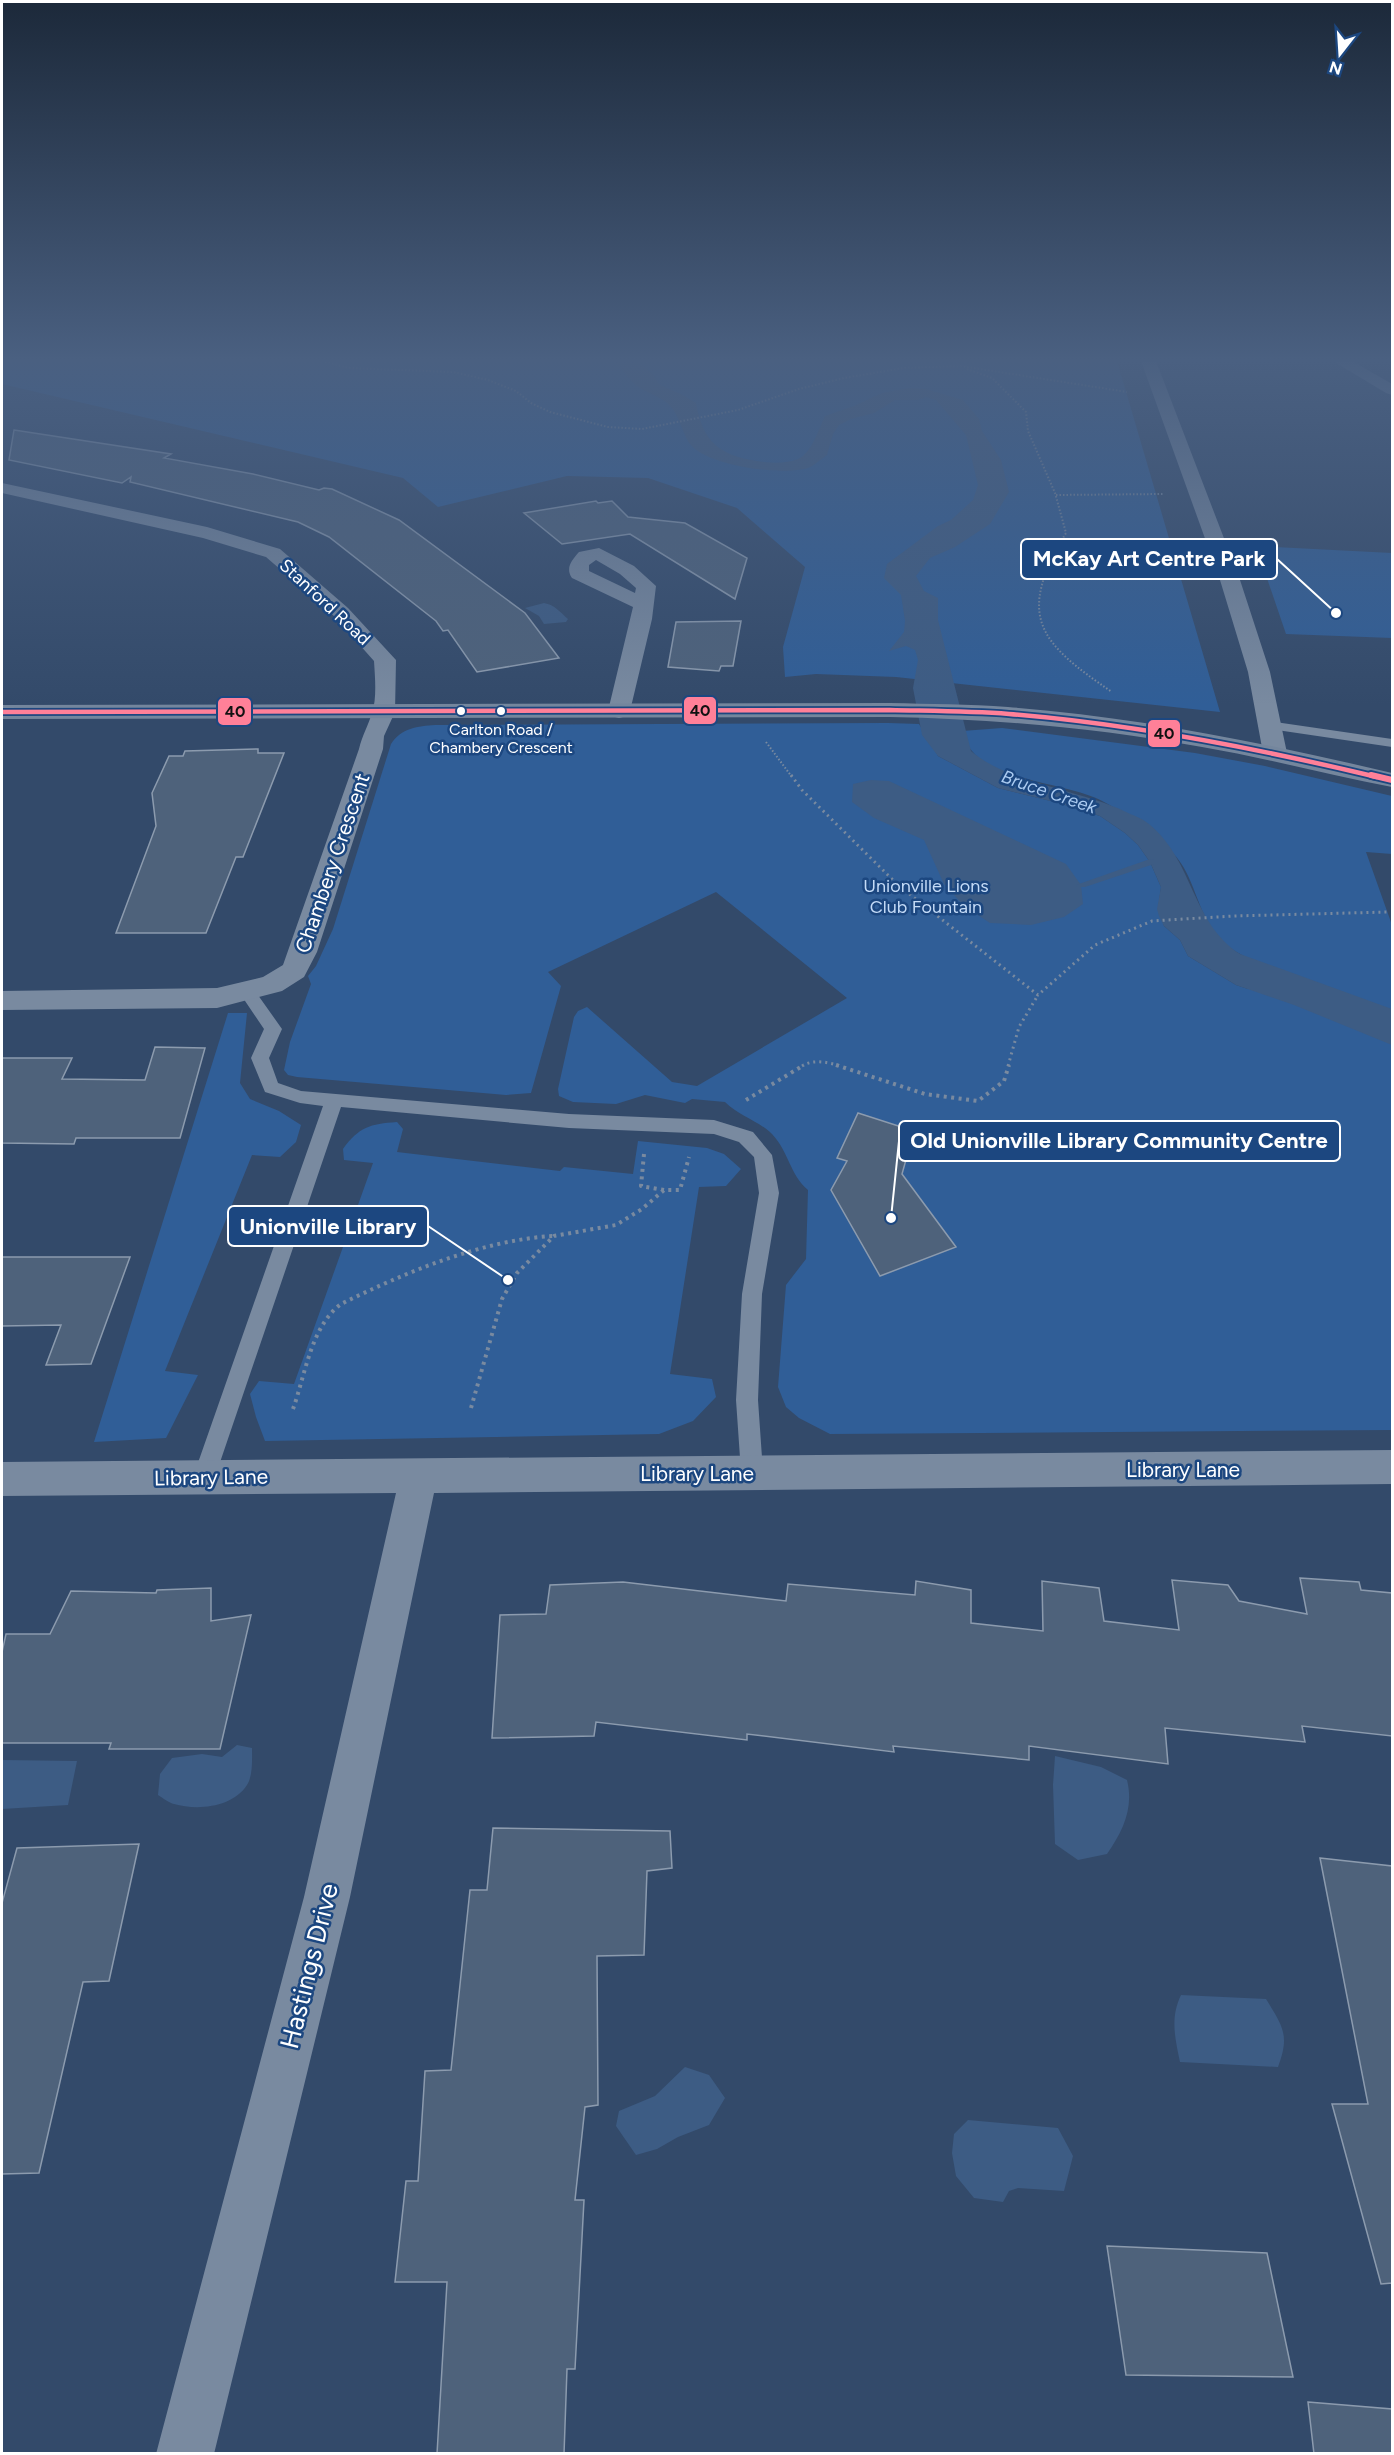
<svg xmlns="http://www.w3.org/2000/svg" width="1394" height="2455" font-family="Figtree,sans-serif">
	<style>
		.green { fill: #305e97 }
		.water { fill: #3d5c84 }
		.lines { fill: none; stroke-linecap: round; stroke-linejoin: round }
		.stream { fill: #3d5c84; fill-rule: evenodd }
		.building { fill: #4e627b; stroke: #8c9bae; stroke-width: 1.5 }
		.path-far2 { stroke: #798aa0; stroke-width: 2; stroke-dasharray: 1.5 2; stroke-linecap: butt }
		.path-far1 { stroke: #798aa0; stroke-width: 3; stroke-dasharray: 2 4; stroke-linecap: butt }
		.path { stroke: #798aa0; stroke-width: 4; stroke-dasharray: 3 4.5; stroke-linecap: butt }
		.lane { fill: #798aa0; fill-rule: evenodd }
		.street { fill: #798aa0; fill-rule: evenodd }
		.secondary { fill: #74869d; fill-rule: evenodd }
		.bus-1-far1-casing { stroke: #1c4780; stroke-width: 8 }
		.bus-1-casing { stroke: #1c4780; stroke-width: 10 }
		.bus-1-far1 { stroke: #ff8098; stroke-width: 4.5 }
		.bus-1 { stroke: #ff8098; stroke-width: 6 }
		.bus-dot { fill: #fff; stroke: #1c4780; stroke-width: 2 }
		.labels { text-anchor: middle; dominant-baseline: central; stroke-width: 5; stroke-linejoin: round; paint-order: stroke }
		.far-bus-label { font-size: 16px; fill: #fff; stroke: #1c4780 }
		.far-street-label { font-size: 18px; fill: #fff; stroke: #1c4780 }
		.far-water-label { font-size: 18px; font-style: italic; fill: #abcbf1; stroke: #1c4780 }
		.far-park-label { font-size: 18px; fill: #c4dbf7; stroke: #1c4780 }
		.street-label { font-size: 21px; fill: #fff; stroke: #1c4780 }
		.near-street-label { font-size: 26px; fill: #fff; stroke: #1c4780 }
		.leader { fill: none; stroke: #fff; stroke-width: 2 }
		.callout-dot { fill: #fff; stroke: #1c4780; stroke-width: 2 }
		.callout { fill: #1c4780; stroke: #fff; stroke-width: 2 }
		.callout-label { font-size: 22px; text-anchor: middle; font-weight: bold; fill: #fff }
		.line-badge { stroke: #1c4780; stroke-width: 2 }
		.pale-badge-label { font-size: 16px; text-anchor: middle; font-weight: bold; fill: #111 }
	</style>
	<rect width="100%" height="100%" fill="#334a6a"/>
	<!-- green -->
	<path class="green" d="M 2,361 L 1117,361 L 1220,712 L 896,677 L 816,674 L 785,677 L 783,647 L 805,567 L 737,508 L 648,478 L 567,476 L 438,507 L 403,478 L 2,384 Z
		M 1256,546 L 1392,553 L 1392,638 L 1286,634 Z
		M 888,723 L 919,724 L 938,756 L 998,788 L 1059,803 L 1100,816 L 1125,833 L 1138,845 L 1150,862 L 1161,887 L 1158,909 L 1164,926 L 1180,940 L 1188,956 L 1236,985 L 1248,989 L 1296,975 C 1273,967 1244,960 1225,944 C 1202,924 1198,893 1184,868 C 1171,844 1128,815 1104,802 C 1070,783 997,782 972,751 C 967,746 965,737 962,731 L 1002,728 L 1195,753 L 1265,766 L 1392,796 L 1392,854 L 1366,852 L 1392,925 L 1392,1430 L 830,1434 L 799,1418 L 786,1407 L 778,1387 L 786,1285 L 806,1259 L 808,1190 C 790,1175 789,1152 772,1134 C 759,1121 739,1116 725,1102 L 692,1099 L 685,1103 L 645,1095 L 616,1104 L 573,1102 L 559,1096 L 558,1089 L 574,1017 L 578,1011 L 587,1007 L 672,1082 L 697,1086 L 847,998 L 716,892 L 548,972 L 561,986 L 531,1093 L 506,1095 L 297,1077 L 288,1075 L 284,1070 L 290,1042 L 311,984 L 308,976 L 316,966 L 333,929 L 391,744 C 401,728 418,726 435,725 Z
		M 228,1013 L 247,1013 L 240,1083 L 250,1099 L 279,1111 L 301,1125 L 296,1142 L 280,1157 L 252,1155 L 165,1371 L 198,1375 L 166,1438 L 94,1442 Z
		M 397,1122 L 403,1129 L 397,1152 L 560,1171 L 564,1167 L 633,1174 L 638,1141 L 707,1148 L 724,1154 L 741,1169 L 726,1186 L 699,1187 L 670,1374 L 712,1379 L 716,1397 L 693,1421 L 659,1434 L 265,1441 L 256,1417 L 250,1394 L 259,1381 L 294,1384 L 373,1163 L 344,1160 L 343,1149 C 359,1127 370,1124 397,1122 Z"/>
	<!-- water -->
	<path class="water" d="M 616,361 L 637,361 L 653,375 L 660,385 L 683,395 L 696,403 C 703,442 719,455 757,461 C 769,463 786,464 798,459 C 812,453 819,428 825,416 L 854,406 L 882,393 L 909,388 L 926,389 L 963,400 L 979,419 L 982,431 L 1001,460 L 1009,492 L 990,524 L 955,547 L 930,558 L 916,576 L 924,591 L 938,598 L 938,620 L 971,751 C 1006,782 1079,790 1124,811 C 1132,815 1142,818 1149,824 C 1194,861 1191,922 1240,954 L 1392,1009 L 1392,1045 L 1294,1005 L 1236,985 L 1188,956 L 1180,940 L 1164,926 L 1159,916 L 1157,909 L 1161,887 L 1150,862 L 1138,845 L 1125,833 L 1100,816 L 1059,803 L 998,788 L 938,756 L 922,735 L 913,688 L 918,660 L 915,650 L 906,646 L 889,651 L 904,632 L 905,621 L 901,595 L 884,578 L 887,564 L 938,526 L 951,520 L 973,500 L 978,485 L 966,435 L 936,400 L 926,397 L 918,400 L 895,400 L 874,413 L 851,419 L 839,425 L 833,434 L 827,455 C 821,459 814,466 808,468 C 782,476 707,466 690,444 C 682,433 680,417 671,407 C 663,397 651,395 640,388 C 630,382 623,371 616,361 Z
		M 544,603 C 555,605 560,612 568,619 L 566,622 L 544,624 L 539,616 L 525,608 Z
		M 871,780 L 889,781 L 1066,864 L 1081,885 L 1083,904 L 1064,917 L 1031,925 L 990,923 L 964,906 L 944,884 L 924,840 L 874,818 L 852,802 L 853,784 Z
		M 237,1745 L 252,1748 C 252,1759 253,1776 247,1785 C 233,1807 198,1811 174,1804 C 169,1803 163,1798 158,1795 L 160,1774 L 172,1758 L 202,1754 L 222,1757 Z
		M 1055,1756 L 1101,1767 L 1127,1780 C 1134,1808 1123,1831 1107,1854 L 1078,1860 L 1055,1844 L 1053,1785 Z
		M 2,1760 L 77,1761 L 68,1805 L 2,1809 Z
		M 1181,1995 L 1266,1999 C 1283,2027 1290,2035 1278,2067 L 1180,2062 C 1175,2038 1170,2018 1181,1995 Z
		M 685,2067 L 709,2075 L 725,2098 L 709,2125 L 678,2137 L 657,2149 L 636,2155 L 616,2126 L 619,2111 L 655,2096 Z
		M 968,2120 L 1058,2128 L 1073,2156 L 1064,2191 L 1018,2188 L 1009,2191 L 1003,2202 L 974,2198 L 956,2176 L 952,2153 L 954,2134 Z"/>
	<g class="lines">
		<!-- stream -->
		<path class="stream" d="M 1150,859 L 1154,860 L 1154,864 L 1085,887 L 1077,887 L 1076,885 Z"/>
	</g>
	<!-- building -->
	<path class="building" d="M 14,430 L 171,454 L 164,458 L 253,474 L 319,490 L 324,488 L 332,489 L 399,520 L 525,613 L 559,658 L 477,672 L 448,630 L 443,631 L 436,621 L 329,537 L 298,522 L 130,482 L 131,477 L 122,483 L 9,460 Z
		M 596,501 L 598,503 L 612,501 L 628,517 L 685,523 L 747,558 L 735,599 L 630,534 L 562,544 L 524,513 Z
		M 741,621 L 733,666 L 721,666 L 719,671 L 668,667 L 676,622 Z
		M 258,749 L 258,753 L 284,753 L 243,857 L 236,857 L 206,933 L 116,933 L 156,826 L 152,793 L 169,756 L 183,756 L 185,751 Z
		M 155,1047 L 205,1048 L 180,1138 L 76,1138 L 74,1144 L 2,1143 L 2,1058 L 72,1058 L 62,1079 L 145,1080 Z
		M 858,1113 L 914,1131 L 902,1174 L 956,1247 L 880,1276 L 831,1190 L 847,1161 L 837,1158 Z
		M 2,1257 L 130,1257 L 91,1364 L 46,1365 L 61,1325 L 2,1326 Z
		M 1300,1578 L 1359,1582 L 1361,1590 L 1392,1593 L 1392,1736 L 1302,1726 L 1305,1742 L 1165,1728 L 1168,1764 L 1029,1746 L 1029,1760 L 893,1746 L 894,1752 L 747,1734 L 747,1740 L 596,1722 L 594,1736 L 492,1738 L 500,1615 L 546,1614 L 550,1585 L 623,1582 L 786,1601 L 788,1584 L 915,1595 L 916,1581 L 971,1590 L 971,1623 L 1043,1631 L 1042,1581 L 1099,1588 L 1104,1621 L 1179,1630 L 1172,1580 L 1228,1585 L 1239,1601 L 1307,1614 Z
		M 211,1588 L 211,1621 L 251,1615 L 220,1749 L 109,1749 L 111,1743 L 2,1743 L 2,1652 L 6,1634 L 50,1634 L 71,1591 L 156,1593 L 157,1590 Z
		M 493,1828 L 670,1831 L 672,1868 L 647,1871 L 644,1955 L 597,1956 L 598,2105 L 585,2107 L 575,2200 L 584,2200 L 575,2369 L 567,2369 L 564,2454 L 437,2454 L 447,2282 L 395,2282 L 406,2181 L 418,2181 L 425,2071 L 451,2070 L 470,1890 L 487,1890 Z
		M 139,1844 L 109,1981 L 83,1982 L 39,2173 L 2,2174 L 2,1903 L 17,1848 Z
		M 1320,1858 L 1392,1866 L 1392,2283 L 1381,2284 L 1332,2104 L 1368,2104 Z
		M 1107,2246 L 1267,2253 L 1293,2377 L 1126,2375 Z
		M 1308,2402 L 1392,2409 L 1392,2454 L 1314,2454 Z"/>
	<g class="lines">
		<!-- path-far2 -->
		<path class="path-far2" d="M 322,361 L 349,368 L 453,372 L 488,380 L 516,391 L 531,403 L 550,412 L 608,427 L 642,429 L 738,410 L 799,389 L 844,378 L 904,368 L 961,366 L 1127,392
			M 967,369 L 992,378 L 1026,412 L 1028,431 L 1055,493 L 1066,533 C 1016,616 1038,642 1112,692
			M 1056,495 L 1163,494
			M 766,742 L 792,777"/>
		<!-- path-far1 -->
		<path class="path-far1" d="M 791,775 L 802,790 L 898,885 L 1038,995 L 1095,945 L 1152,921 L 1233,916 L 1388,912
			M 802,1066 C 813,1059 828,1062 840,1066
			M 1008,1066 L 1019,1027 L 1038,995"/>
		<!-- path -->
		<path class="path" d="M 836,1065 L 925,1094 L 978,1101 L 1004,1081 L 1009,1065
			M 746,1100 L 804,1065
			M 644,1154 L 641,1186 L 664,1190
			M 471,1408 L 502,1299 L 517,1273 L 554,1236 L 616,1225 L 642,1209 L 664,1190 L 680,1190 L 689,1157
			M 293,1409 C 305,1376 311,1326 341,1304 C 404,1273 482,1240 553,1236"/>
		<!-- lane -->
		<path class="lane" d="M 1269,721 L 1392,739 L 1392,747 L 1264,728 L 1262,725 Z
			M 247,986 L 253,988 L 282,1029 L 269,1058 L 278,1083 L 301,1091 L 569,1114 L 714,1120 L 753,1132 L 772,1155 L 779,1193 L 762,1294 L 758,1400 L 763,1472 L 760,1479 L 752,1482 L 744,1479 L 741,1472 L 736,1400 L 742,1294 L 759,1193 L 754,1157 L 739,1142 L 714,1134 L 569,1128 L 341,1107 L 215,1477 L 212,1484 L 204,1487 L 196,1484 L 193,1477 L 323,1106 L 300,1103 L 265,1092 L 251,1058 L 264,1029 L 239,992 L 241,988 Z"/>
		<!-- street -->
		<path class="street" d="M 1141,361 L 1156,361 L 1240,580 L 1270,672 L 1287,753 L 1283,758 L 1275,760 L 1267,758 L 1263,753 L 1248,672 L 1220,580 Z
			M 2,483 L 207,527 L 280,549 L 348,608 L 396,660 L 395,712 L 384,736 L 383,749 L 317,952 L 304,977 L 282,991 L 217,1008 L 2,1010 L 2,991 L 217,988 L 263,977 L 283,965 L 359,749 C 362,736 368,726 372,713 C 377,698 375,678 374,661 L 334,616 L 266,557 L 203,538 L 2,493 Z
			M 599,548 L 634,566 L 656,586 L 652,619 L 630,711 L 627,716 L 619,718 L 611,716 L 608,711 L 633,607 L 572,578 C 565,568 572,560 579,552 ZM 596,560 L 620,574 L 636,588 L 635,593 L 589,571 L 589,565 Z
			M 1392,1450 L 1392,1484 L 434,1493 L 350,1897 L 214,2454 L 156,2454 L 304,1897 L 396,1493 L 2,1496 L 2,1462 Z"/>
		<!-- secondary -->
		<path class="secondary" d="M 1333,361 L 1352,361 L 1392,384 L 1392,395 L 1386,393 Z
			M 890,703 C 929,704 969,704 1008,707 C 1138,717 1266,743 1392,773 L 1392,787 C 1329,775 1266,758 1202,747 C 1098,728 995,719 890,717 L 2,719 L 2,705 Z"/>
		<defs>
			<path id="bus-1-far1" d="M 2,712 L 890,710 C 930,711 969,711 1009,714 C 1133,724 1256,748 1377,777"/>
			<path id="bus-1" d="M 1371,775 L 1392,780"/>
		</defs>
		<!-- bus-1-far1 casing -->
		<use href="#bus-1-far1" class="bus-1-far1-casing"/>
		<!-- bus-1 casing -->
		<use href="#bus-1" class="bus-1-casing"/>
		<!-- bus-1-far1 -->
		<use href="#bus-1-far1" class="bus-1-far1"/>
		<!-- bus-1 -->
		<use href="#bus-1" class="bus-1"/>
	</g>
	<!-- sky -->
	<linearGradient id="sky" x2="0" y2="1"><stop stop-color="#1c293a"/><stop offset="0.51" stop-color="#4a6081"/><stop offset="1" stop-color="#4a6081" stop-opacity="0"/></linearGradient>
	<rect width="1394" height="705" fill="url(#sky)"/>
	<!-- markers -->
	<g class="bus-dot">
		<circle cx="461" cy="711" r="5"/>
		<circle cx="501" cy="711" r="5"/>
	</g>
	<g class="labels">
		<!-- far-bus labels -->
		<g class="far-bus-label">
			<text x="501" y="729">Carlton Road /<tspan x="501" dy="18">Chambery Crescent</tspan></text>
		</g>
		<!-- far-street labels -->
		<g class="far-street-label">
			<text transform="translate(325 602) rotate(43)">Stanford Road</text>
		</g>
		<!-- far-water labels -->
		<g class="far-water-label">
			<text transform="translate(1049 792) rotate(19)">Bruce Creek</text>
		</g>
		<!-- far-park labels -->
		<g class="far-park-label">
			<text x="926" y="886">Unionville Lions<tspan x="926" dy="21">Club Fountain</tspan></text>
		</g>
		<!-- street labels -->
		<g class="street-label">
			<text transform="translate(332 863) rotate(-71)">Chambery Crescent</text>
			<text x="1183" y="1469">Library Lane</text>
			<text x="697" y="1473">Library Lane</text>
			<text transform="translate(211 1477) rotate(-1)">Library Lane</text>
		</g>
		<!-- near-street labels -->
		<g class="near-street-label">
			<text transform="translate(309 1966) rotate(-76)">Hastings Drive</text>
		</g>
	</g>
	<!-- callouts -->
	<path class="leader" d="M1336 613L1277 559M891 1218L899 1141M508 1280L428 1226"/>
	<g class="callout-dot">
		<circle cx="1336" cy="613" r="6"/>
		<circle cx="891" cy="1218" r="6"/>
		<circle cx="508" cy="1280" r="6"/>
	</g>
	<g class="callout">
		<rect x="1021" y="539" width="256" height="40" rx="6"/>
		<rect x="899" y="1121" width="441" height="40" rx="6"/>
		<rect x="228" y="1206" width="200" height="40" rx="6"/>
	</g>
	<g class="callout-label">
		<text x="1149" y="566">McKay Art Centre Park</text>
		<text x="1119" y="1148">Old Unionville Library Community Centre</text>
		<text x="328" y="1234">Unionville Library</text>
	</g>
	<g class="line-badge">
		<rect x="683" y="696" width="34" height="29" rx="6" fill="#ff8098"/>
		<rect x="217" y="697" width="35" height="29" rx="6" fill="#ff8098"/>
		<rect x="1147" y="719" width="34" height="29" rx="6" fill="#ff8098"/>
	</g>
	<g class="pale-badge-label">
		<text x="700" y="716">40</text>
		<text x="235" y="717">40</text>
		<text x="1164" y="739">40</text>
	</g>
	<!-- border -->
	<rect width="1394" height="2455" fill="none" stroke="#ffffff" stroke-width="6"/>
	<!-- north arrow -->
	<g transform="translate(1340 54) rotate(197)" stroke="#1c4780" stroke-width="4.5" paint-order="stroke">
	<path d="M0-4.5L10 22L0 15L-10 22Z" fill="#ffffff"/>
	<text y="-9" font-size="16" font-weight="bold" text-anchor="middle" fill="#ffffff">N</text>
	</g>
</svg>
